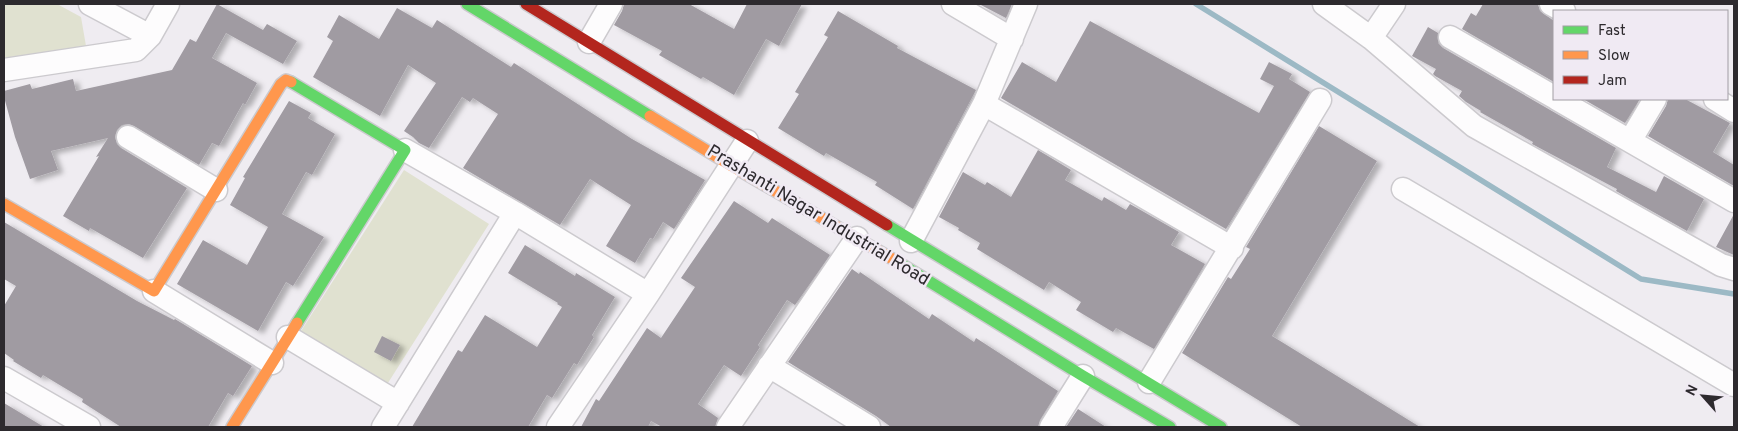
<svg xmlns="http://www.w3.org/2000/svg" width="1738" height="431" font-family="Overpass,sans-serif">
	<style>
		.green { fill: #e0e1d0 }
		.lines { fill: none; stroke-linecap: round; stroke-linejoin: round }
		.stream { stroke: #9cb9c5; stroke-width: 5.5 }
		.building { fill: #a09ba2; filter: url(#shadow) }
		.street-casing { stroke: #cccace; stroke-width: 25 }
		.fast-casing { stroke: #cccace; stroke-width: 14 }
		.slow-casing { stroke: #cccace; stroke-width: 14 }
		.jam-casing { stroke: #cccace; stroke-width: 14 }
		.street { stroke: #fdfcfd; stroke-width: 22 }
		.fast { stroke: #63d668; stroke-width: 11 }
		.slow { stroke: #ff974d; stroke-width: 11 }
		.jam { stroke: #b3261e; stroke-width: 11 }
		.labels { text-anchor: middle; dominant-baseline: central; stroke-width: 5; stroke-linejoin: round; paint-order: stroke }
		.street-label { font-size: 18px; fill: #2d2a2e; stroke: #f0eaf3 }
	</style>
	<defs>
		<filter id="shadow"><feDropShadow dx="5.5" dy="3" stdDeviation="2.5" flood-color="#0004"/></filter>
	</defs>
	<rect width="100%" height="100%" fill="#efecf1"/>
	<!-- green -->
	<path class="green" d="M 4,4 L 57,4 L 81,17 L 86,46 L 4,58 Z
		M 404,170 L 489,224 L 386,386 L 301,331 Z"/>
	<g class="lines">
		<!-- stream -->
		<path class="stream" d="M 1196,4 L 1641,279 L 1734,294"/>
	</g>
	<!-- building -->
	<path class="building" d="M 217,4 L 263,30 L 267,24 L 297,41 L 283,64 L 226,33 L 212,58 L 257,83 L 245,105 L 243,103 L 219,146 L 212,143 L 199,165 L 134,126 L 129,124 L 122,125 L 117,130 L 115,137 L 117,144 L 121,148 L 187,188 L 143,258 L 90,228 L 89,231 L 63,216 L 99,156 L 96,157 L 108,138 L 51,151 L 58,170 L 30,179 L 15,137 L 4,97 L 4,91 L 30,84 L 32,89 L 73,79 L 76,91 L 172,70 L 190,39 L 196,42 Z
		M 624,4 L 689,4 L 734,29 L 747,4 L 802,4 L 779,46 L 766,39 L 734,95 L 703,77 L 701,79 L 659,55 L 662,51 L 614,25 L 622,11 Z
		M 979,4 L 1012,4 L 1006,18 Z
		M 1483,4 L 1538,4 L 1540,11 L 1554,21 L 1554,82 L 1462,29 L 1471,13 L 1476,16 Z
		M 397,8 L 432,28 L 437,20 L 511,67 L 514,63 L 632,139 L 705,180 L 674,229 L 663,222 L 653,239 L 650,238 L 635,263 L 606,246 L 631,205 L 590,179 L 560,225 L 463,168 L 498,114 L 473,98 L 470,102 L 462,97 L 429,148 L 419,143 L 413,137 L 404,131 L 436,83 L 408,65 L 380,116 L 313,77 L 333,41 L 327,37 L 339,15 L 379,39 Z
		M 838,11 L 898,46 L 897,48 L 976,90 L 913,209 L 875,185 L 877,182 L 826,153 L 824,156 L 778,128 L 799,94 L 795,92 L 828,37 L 824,35 Z
		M 1090,21 L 1259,113 L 1274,86 L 1260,79 L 1269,62 L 1292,74 L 1289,79 L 1310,92 L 1226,229 L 1001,98 L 1022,62 L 1056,82 Z
		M 1428,27 L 1438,33 L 1438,43 L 1443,48 L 1616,148 L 1607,167 L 1656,192 L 1664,176 L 1704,199 L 1687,231 L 1616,191 L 1617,189 L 1532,144 L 1533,142 L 1480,112 L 1481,111 L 1466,102 L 1459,96 L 1462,91 L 1435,76 L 1433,74 L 1436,69 L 1412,56 Z
		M 1583,99 L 1640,99 L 1625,123 Z
		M 1668,99 L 1685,99 L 1730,123 L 1713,152 L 1734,165 L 1734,186 L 1648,136 L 1666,106 Z
		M 289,101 L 311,113 L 308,118 L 335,134 L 312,175 L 306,172 L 282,214 L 324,237 L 293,286 L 286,282 L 258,331 L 177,284 L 203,240 L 247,265 L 268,227 L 230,205 L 245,178 L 243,177 Z
		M 1319,126 L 1377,161 L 1272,336 L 1420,427 L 1302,427 L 1182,353 L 1228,277 L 1231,279 L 1250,249 L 1246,247 Z
		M 1038,150 L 1071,170 L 1065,180 L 1102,201 L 1104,197 L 1126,210 L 1130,204 L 1179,232 L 1171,245 L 1205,264 L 1154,349 L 1116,328 L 1113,332 L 1076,310 L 1081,302 L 1049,282 L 1044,290 L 977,249 L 980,243 L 958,230 L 959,228 L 939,217 L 963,172 L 985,185 L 987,182 L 1011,197 Z
		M 734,201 L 768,223 L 772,218 L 830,255 L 795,305 L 787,300 L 758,345 L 760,347 L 741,376 L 724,365 L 698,404 L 718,418 L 715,427 L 662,427 L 651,421 L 648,427 L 581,427 L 596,399 L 599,401 L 647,328 L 661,338 L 695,287 L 681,278 Z
		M 1734,214 L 1734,255 L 1716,247 Z
		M 4,222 L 137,301 L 174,320 L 175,319 L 252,366 L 233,396 L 228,393 L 208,427 L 121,427 L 82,402 L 83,399 L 43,375 L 41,378 L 13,361 L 14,360 L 4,353 L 4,306 L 16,286 L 4,279 Z
		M 525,245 L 575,276 L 576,273 L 615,297 L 592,335 L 594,337 L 577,365 L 574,363 L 552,398 L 547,395 L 528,427 L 412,427 L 458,350 L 462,352 L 485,315 L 537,347 L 562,307 L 557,304 L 558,303 L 508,273 Z
		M 852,269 L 859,274 L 860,272 L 929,319 L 932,314 L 974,342 L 976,338 L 1058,391 L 1040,420 L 1038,427 L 891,427 L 876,416 L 788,362 Z
		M 382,336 L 400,345 L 391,361 L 374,352 Z
		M 4,403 L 44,427 L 4,427 Z
		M 1078,409 L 1106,427 L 1066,427 Z"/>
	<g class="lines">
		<defs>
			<path id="street" d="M 90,4 L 150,36
				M 953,4 L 1012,39
				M 1324,4 L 1371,38 L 1474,126 L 1721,265 L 1734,269
				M 1551,4 L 1564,11
				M 1450,37 L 1554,97
				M 1371,38 L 1394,4
				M 589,42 L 611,4
				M 4,70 L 136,50 L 150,36 L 168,4
				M 1557,99 L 1734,201
				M 1715,99 L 1734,111
				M 984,104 L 1232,248
				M 128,137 L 216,190
				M 1630,141 L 1655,99
				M 1403,189 L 1734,385
				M 515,213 L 648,294
				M 911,241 L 984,104 L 1026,4
				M 154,291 L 272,363
				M 288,337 L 398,403
				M 769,366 L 869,427
				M 4,378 L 89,427
				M 1149,382 L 1320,100
				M 383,427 L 515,213 L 405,150
				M 558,427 L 648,294 L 747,141
				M 728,427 L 857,238
				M 1051,427 L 1083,376"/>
			<path id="fast" d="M 467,4 L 650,116
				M 291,82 L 405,150 L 297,323
				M 887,225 L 1221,427
				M 896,261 L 1083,376 L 1170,427"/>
			<path id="slow" d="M 650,116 L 732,166 L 896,261
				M 4,204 L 154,291 L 281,84 L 286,80 L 291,82
				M 232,427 L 297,323"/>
			<path id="jam" d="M 526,4 L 887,225"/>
		</defs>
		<!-- street casing -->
		<use href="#street" class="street-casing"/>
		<!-- fast casing -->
		<use href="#fast" class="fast-casing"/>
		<!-- slow casing -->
		<use href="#slow" class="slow-casing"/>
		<!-- jam casing -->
		<use href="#jam" class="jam-casing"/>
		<!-- street -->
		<use href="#street" class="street"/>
		<!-- fast -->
		<use href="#fast" class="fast"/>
		<!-- slow -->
		<use href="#slow" class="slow"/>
		<!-- jam -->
		<use href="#jam" class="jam"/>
	</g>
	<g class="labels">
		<!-- street labels -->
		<g class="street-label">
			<text transform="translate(818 216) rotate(31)">Prashanti Nagar Industrial Road</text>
		</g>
	</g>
	<!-- border -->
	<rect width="1738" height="431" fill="none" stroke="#2d2a2e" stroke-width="10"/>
	<!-- legend -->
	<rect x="1553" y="10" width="175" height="90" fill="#f0eaf3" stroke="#a29da4"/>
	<rect x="1563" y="26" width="25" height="8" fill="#63d668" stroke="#a29da4"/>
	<text x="1598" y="35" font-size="15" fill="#2d2a2e">Fast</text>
	<rect x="1563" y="51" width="25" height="8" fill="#ff974d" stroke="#a29da4"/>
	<text x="1598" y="60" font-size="15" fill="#2d2a2e">Slow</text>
	<rect x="1563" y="76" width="25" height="8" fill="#b3261e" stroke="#a29da4"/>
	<text x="1598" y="85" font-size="15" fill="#2d2a2e">Jam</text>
	<!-- north arrow -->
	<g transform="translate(1703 396) rotate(297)" stroke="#f0eaf3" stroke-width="4" paint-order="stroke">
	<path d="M0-4L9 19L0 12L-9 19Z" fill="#2d2a2e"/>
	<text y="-8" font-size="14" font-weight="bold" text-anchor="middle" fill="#2d2a2e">N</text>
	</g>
</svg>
